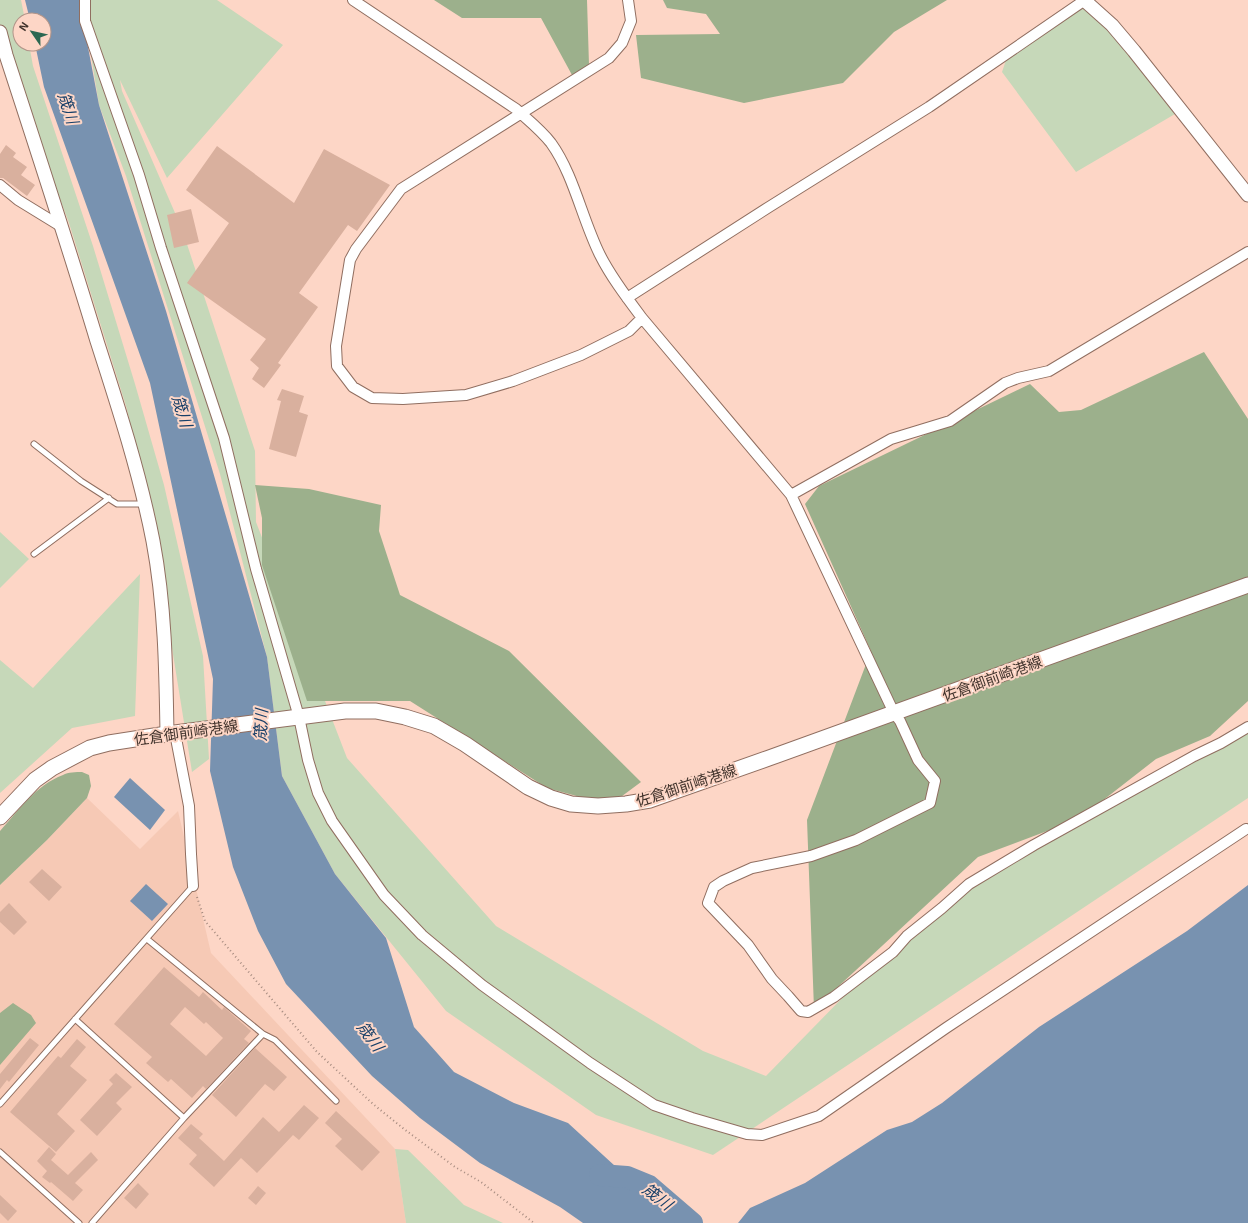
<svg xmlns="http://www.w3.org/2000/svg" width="1248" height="1223" font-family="'Exo 2','Noto Sans JP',sans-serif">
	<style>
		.built { fill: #f6c9b5 }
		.green { fill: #c6d8b9 }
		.forest { fill: #9cb08c }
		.water { fill: #7892b0 }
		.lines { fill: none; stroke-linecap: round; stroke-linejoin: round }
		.river { stroke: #7892b0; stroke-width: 22 }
		.building { fill: #d9b09e; fill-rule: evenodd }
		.service-casing { stroke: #906e60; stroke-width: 7 }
		.minor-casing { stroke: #906e60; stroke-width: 12 }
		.tertiary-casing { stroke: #906e60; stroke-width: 15 }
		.secondary-casing { stroke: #906e60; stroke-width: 17 }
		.path { stroke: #a78c80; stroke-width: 2; stroke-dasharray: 1 3; stroke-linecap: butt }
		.service { stroke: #fff; stroke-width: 5 }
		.minor { stroke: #fff; stroke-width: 10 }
		.tertiary { stroke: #fff; stroke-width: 13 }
		.secondary { stroke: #fff; stroke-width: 15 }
		.labels { text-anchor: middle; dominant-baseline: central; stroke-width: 4; stroke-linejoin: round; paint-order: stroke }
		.street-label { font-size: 15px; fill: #42342d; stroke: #fdd6c6 }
		.water-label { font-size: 16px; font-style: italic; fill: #173f68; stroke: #fdd6c6 }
	</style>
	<rect width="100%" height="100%" fill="#fdd6c6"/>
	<!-- built -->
	<path class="built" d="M 87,798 L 140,849 L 178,811 L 211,953 L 395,1149 L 406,1223 L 0,1223 L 0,885 L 47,840 Z"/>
	<!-- green -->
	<path class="green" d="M 0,0 L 21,0 L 25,20 L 20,20 L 20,44 L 29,44 L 33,66 L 93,246 L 135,384 L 164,485 L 203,656 L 209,759 L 192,772 L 172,648 L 162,553 L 126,406 L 69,223 L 6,55 L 0,32 Z
		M 82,0 L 217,0 L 283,45 L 167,178 L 120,80 L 122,91 L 182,229 L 255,451 L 256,522 L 347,758 L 496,926 L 703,1051 L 766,1076 L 853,987 L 976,877 L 1248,726 L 1248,798 L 713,1155 L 596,1115 L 446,1011 L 335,874 L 282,776 L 267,657 L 220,474 L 126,176 L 99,105 Z
		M 1082,8 L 1090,12 L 1122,46 L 1175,114 L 1076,172 L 1002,72 L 1006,60 Z
		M 0,532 L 29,559 L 0,588 Z
		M 140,574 L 135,716 L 72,728 L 0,793 L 0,660 L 33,688 Z
		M 395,1149 L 408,1150 L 464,1205 L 503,1223 L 406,1223 Z"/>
	<!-- forest -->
	<path class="forest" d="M 434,0 L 587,0 L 589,65 L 572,75 L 541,18 L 462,18 Z
		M 663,0 L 947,0 L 894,32 L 843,83 L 744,103 L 641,78 L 636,35 L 720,34 L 706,14 L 667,8 Z
		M 1204,352 L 1248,419 L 1248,701 L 1210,736 L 1156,759 L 1079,819 L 978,857 L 814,1009 L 807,820 L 871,651 L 805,504 L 819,486 L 1030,384 L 1059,412 L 1081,410 Z
		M 255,485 L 309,489 L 381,505 L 379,531 L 400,595 L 509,651 L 641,782 L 610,805 L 547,788 L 410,701 L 307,701 L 262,565 L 262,518 Z
		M 82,772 L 89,775 L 91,786 L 87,798 L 47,840 L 0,885 L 0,831 C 19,810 36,785 63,775 C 68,772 76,772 82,772 Z
		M 13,1003 L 31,1015 L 36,1023 L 0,1065 L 0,1013 Z"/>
	<!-- water -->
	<path class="water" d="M 25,0 L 79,0 L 99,105 L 166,311 L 267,657 L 282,776 L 335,874 L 386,938 L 414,1027 L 454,1072 L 514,1103 L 568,1123 L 627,1177 L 649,1186 L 692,1223 L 583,1223 L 560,1207 L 480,1163 L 420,1118 L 372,1076 L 286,984 L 258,931 L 233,867 L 210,771 L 213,679 L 150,383 L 44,87 L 35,44 L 44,44 L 44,20 L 30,20 Z
		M 130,778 L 165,810 L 150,830 L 114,797 Z
		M 146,884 L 168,904 L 152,921 L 130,901 Z
		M 1248,885 L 1248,1223 L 738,1223 L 750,1208 L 805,1183 L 887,1130 L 912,1122 L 942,1103 L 1039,1027 L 1187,931 Z"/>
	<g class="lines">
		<!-- river -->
		<path class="river" d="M 600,1175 L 627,1177 L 649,1186 L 692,1223"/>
	</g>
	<!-- building -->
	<path class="building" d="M 6,145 L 16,153 L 13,157 L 27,167 L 21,175 L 35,185 L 27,196 L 3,178 L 0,178 L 0,154 Z
		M 217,146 L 294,203 L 324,149 L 390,185 L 357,231 L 348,225 L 299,293 L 318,307 L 278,363 L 281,365 L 264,388 L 252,379 L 259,368 L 250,360 L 266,339 L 187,283 L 229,223 L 186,190 Z
		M 191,209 L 199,242 L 174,248 L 167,215 Z
		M 282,389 L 304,396 L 299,412 L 308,415 L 296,457 L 269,449 L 281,401 L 277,400 Z
		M 42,869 L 62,887 L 49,901 L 29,882 Z
		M 9,903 L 27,922 L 14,935 L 0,922 L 0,912 Z
		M 164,967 L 199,997 L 203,992 L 222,1010 L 224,1007 L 251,1031 L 244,1039 L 249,1043 L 206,1089 L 203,1086 L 192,1098 L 171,1079 L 168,1082 L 146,1063 L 152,1057 L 114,1024 ZM 185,1007 L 204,1024 L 206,1022 L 223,1038 L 206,1056 L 170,1024 Z
		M 30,1038 L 39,1045 L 9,1082 L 7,1080 L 0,1089 L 0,1074 Z
		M 77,1039 L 86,1047 L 70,1066 L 87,1080 L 57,1114 L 75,1131 L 56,1152 L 10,1112 L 58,1056 L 61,1058 Z
		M 255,1048 L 287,1077 L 274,1091 L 265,1084 L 236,1117 L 212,1095 Z
		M 116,1073 L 132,1087 L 116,1103 L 122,1109 L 97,1136 L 80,1120 L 113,1084 L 109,1080 Z
		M 304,1105 L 319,1118 L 299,1140 L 293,1135 L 257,1173 L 241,1158 L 214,1187 L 189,1164 L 197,1155 L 178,1138 L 191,1124 L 203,1134 L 199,1138 L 224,1161 L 263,1117 L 279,1132 Z
		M 336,1111 L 380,1152 L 362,1171 L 335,1146 L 342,1139 L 325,1123 Z
		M 49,1147 L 56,1154 L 51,1160 L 68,1175 L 91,1152 L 98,1160 L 75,1183 L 83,1190 L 73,1201 L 51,1182 L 50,1183 L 42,1177 L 47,1171 L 37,1161 Z
		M 138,1183 L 149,1194 L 136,1209 L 124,1198 Z
		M 258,1186 L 266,1193 L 256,1205 L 248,1198 Z
		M 0,1195 L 17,1211 L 8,1221 L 0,1213 Z"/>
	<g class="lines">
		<defs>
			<path id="service" d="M 34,444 L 81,481 L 117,504 L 144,504
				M 34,554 L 109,498
				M 75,1019 L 184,1118
				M 263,1034 L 275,1040 L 336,1101
				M 0,1104 L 193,886
				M 0,1152 L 79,1223
				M 92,1223 L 184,1118 L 263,1034 L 147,939"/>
			<path id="minor" d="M 85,0 L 85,21 L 139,175 L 161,248 L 224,438 L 256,569 L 299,717 L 308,760 L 318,793 L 332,821 L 384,895 L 422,935 L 482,985 L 590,1063 L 654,1105 L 692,1118 L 747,1134 L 762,1135 L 819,1116 L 946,1028 L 1246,829
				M 353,0 L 516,109 C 528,120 541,130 551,143 C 574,175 582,219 600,255 C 611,277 627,298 642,318 L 791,495 L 894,713 L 900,721 L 918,760 L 935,781 L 930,803 L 856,840 L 811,856 L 752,868 L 723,881 L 714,887 L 708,903 L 748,945 L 772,979 L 788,996 L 801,1011 L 808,1012 L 834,997 L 893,952 L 907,936 L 942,908 L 969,884 L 1034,845 L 1194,756 L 1221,743 L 1248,727
				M 628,0 L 631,21 L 622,43 L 609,58 L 401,189 L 356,249 L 350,260 L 336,346 L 337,366 L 353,387 L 372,398 L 403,399 L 466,395 L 513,381 L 581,355 L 629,331 L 642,318
				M 0,185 L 18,200 L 62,227
				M 627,298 L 769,207 L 929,107 L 1085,0
				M 791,495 L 891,439 L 950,421 L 1005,383 L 1018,378 L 1049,371 L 1248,252
				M 175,733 L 189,806 L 191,854 L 193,886"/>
			<path id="tertiary" d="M 1084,0 L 1112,25 L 1134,51 L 1248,195
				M 0,32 L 6,55 C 37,150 68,245 97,341 C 118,406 140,474 153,541 C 165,605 166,669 167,734"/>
			<path id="secondary" d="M 0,817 L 35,780 L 52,768 L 90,748 L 109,743 L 167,734 L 345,711 L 376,711 L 405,717 L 434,726 L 465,744 L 528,787 L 551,798 L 571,804 L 598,806 L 626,804 L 650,800 L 769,758 L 1248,585"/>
		</defs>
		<!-- service casing -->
		<use href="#service" class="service-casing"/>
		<!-- minor casing -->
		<use href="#minor" class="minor-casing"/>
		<!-- tertiary casing -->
		<use href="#tertiary" class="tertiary-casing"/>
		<!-- secondary casing -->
		<use href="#secondary" class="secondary-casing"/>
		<!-- path -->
		<path class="path" d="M 197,897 L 205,921 L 317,1052 L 373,1104 L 404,1129 L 455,1167 L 481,1182 L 534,1223"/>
		<!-- service -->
		<use href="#service" class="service"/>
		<!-- minor -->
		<use href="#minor" class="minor"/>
		<!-- tertiary -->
		<use href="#tertiary" class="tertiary"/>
		<!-- secondary -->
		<use href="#secondary" class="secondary"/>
	</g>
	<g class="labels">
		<!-- street labels -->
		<g class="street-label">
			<text transform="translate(992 678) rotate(-20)">佐倉御前崎港線</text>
			<text transform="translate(186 732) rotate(-8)">佐倉御前崎港線</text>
			<text transform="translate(686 785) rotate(-18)">佐倉御前崎港線</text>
		</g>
		<!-- water labels -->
		<g class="water-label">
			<text transform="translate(69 108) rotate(71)">筬川</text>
			<text transform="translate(183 411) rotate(73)">筬川</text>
			<text transform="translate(260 725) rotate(-87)">筬川</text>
			<text transform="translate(371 1036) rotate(54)">筬川</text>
			<text transform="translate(658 1196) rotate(37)">筬川</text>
		</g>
	</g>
	<!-- north arrow -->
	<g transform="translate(32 32) rotate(304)"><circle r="19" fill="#fdd6c6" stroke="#b29589"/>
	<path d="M0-3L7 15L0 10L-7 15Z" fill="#2b6751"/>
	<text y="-6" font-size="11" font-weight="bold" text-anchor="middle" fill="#42342d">N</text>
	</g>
</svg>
